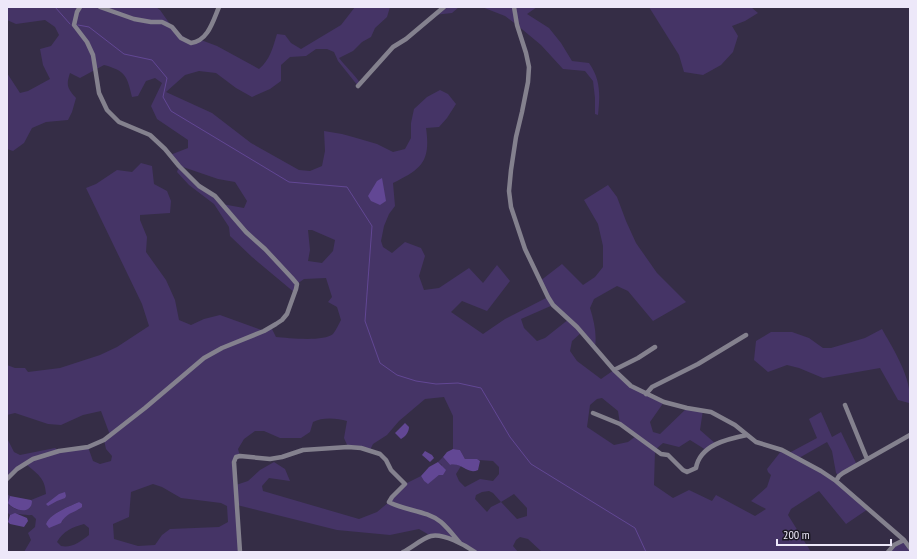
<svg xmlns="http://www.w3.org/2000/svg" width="917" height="559" font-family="'PT Sans Narrow',sans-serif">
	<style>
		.green { fill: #453466; fill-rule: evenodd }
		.water { fill: #624794 }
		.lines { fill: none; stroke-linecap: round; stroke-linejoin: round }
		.stream { stroke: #624794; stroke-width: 1 }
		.minor { stroke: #84818e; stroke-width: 4.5 }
	</style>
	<rect width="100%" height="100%" fill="#352d46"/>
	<!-- green -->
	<path class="green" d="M 7,7 L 156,7 L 160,10 L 172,27 L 191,43 L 201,40 L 217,46 L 259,69 C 270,60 273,47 277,34 L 285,35 L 291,43 L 301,49 L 341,25 L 355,7 L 390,7 L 387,17 L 375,28 L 371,37 L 362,42 L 353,51 L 339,58 C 346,67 354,74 361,84 L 358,86 L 338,61 L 334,52 L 327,49 L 316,49 L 306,56 L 290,57 L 281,65 L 281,81 L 270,89 L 252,97 L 236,88 L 216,73 L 199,71 L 185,75 L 166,92 L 212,113 L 251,143 L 299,170 L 310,171 L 322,166 L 325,151 L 324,131 L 342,134 L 353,137 L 377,144 L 393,152 L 405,149 L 411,138 L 411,123 L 414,109 L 427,97 L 440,90 L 448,94 L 456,104 L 447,118 L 439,127 L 426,128 C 431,162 421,169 393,183 L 395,206 L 389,214 L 384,226 L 381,241 L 383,247 L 392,253 L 405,242 L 421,248 L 425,256 L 419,276 L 424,290 L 439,288 L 469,268 L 483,283 L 497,265 L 510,281 L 487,311 L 462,301 L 451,312 L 483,334 L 505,319 L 548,297 L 540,281 L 562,264 L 583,285 L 595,277 L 603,267 L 603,246 L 598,224 L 584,200 L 608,185 L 617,197 L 626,221 L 636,243 L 657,273 L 686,302 L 653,321 L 628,291 L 617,286 L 594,299 L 590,308 C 594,321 597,334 595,347 L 582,332 L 572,341 L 570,351 L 577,361 L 601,379 L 614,370 L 631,386 L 664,402 L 650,422 L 653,432 L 660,434 L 687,408 L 703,410 L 700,430 L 716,444 L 706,450 L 690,440 L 679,447 L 663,443 L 655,450 L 654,485 L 673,498 L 689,490 L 712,501 L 716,495 L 755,516 L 766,509 L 751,501 L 767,487 L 771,475 L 768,472 L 767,469 L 782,450 L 789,453 L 817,438 L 809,419 L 821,412 L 832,437 L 841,432 L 857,465 L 839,476 L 836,473 L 832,451 L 827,442 L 799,458 L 821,471 L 868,509 L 846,524 L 819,491 L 791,509 L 788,515 L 811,552 L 542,552 L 528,539 L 520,537 L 516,540 L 513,546 L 518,552 L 475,552 L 442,536 L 431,536 L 419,529 L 390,535 L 337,530 L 237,505 L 240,552 L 24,552 L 31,540 L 28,533 L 35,527 L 36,519 L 32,515 C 24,516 17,512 10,515 L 7,512 L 7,494 L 10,496 L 9,498 L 9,505 C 17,511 21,511 30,508 L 32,501 L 31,500 L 46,494 C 45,477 37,474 26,464 L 7,479 L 7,432 L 8,440 L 14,452 L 20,455 L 55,448 L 59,451 L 88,447 L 93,461 L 100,464 L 111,461 L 112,456 L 106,449 L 104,440 L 110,435 L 101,411 L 83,415 L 61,425 L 48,424 L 15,413 L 7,415 L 7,419 L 7,365 L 15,368 L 25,368 L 28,372 L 60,368 L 100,355 L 117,347 L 149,326 L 142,304 L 86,188 L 96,184 L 117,170 L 132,172 L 141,163 L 152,166 L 154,184 L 167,191 L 171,201 L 170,213 L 140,215 L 140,220 L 147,237 L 146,252 L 166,280 L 175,300 L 179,320 L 191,325 L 204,319 L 220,315 L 264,331 L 271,327 L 276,337 C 288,338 324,342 333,334 C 336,330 339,324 341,320 L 337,307 L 328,302 L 332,297 L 326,278 L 304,279 L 297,284 L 295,293 L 252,257 L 230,236 L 229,227 L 214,204 L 189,185 L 177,172 L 179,166 L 170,155 L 188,148 L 188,140 L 157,119 L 151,106 L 162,83 L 155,78 L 146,81 L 138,96 L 132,97 C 127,76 126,71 104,65 L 80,78 L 70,73 C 66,85 67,88 76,98 L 72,112 L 68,120 L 46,122 L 32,128 L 24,143 L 13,151 L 7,149 L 7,73 L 20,93 L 28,91 L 50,79 L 43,65 L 40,49 L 51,46 L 59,35 L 55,27 L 45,20 L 16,24 L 7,20 ZM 180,166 L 218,179 L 235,182 L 247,201 L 244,208 L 222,204 ZM 308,230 L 312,230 L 335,240 L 333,251 L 322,263 L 308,261 L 310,250 ZM 553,305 L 569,319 L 545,338 L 537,341 L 524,328 L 521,319 ZM 444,397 L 453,416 L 453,449 L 460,450 L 465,459 L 493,461 L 499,467 L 499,474 L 493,481 L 480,479 L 465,487 L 459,481 L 456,474 L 461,466 L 455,464 L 450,465 L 443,457 L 438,462 L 442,465 L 439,475 L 428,483 L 424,481 L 421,476 L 405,484 L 389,502 L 377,512 L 359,519 L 263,491 L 262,486 L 269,478 L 290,481 L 285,469 L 274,462 L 260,470 L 248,481 L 236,485 L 236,457 L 240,456 L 238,449 L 244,439 L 255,431 L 264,431 L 280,438 L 301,438 L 310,432 L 313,422 C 322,417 337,418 347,421 L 344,438 L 348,447 L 370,450 L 373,444 L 387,435 L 399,421 L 425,399 ZM 602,398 L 618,411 L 620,424 L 636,436 L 628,442 L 614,445 L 587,427 L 590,405 L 597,399 ZM 153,484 L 162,487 L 181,498 L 221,503 L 227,506 L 228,522 L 219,527 L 170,529 L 162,535 L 155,545 L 138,546 L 114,539 L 113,524 L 129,517 L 131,492 ZM 489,491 L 493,493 L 501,502 L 491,507 L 487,512 L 475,499 L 476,495 L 482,492 ZM 514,494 L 527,508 L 527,516 L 517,519 L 501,502 ZM 79,502 L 80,509 L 75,510 L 63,518 L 62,522 L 46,524 C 49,514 70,506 79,502 ZM 84,524 L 89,528 L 89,535 C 80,542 72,548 61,546 L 57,542 C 63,531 73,527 84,524 Z
		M 439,7 L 459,7 L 452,13 L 434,15 L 440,10 Z
		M 482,7 L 537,7 L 527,14 L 549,28 L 561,43 L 572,61 L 589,63 C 601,80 600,96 598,115 L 595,114 L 595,98 L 593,81 L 585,71 L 563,69 L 541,45 L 517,25 L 505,16 Z
		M 649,7 L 751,7 L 758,13 L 745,21 L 732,26 L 738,36 L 733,52 L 721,65 L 703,75 L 684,72 L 679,55 Z
		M 882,329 C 892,347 914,381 909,403 L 898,400 L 880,368 L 823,378 L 799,368 L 787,365 L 768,372 L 754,360 L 756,341 L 771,332 L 792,332 L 809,338 L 823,348 L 831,348 L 865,338 Z
		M 904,540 L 910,548 L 910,552 L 888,552 Z"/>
	<!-- water -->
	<path class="water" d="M 382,178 L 386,201 L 380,205 L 371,201 L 368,196 L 377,181 Z
		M 405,423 L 409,427 C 409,432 405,437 401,439 L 395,433 Z
		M 453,449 L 460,450 L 465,459 L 477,459 L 480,461 L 478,470 C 467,475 462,462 450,465 L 443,457 L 447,452 Z
		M 425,451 L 432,455 L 434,458 L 430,462 L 422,455 Z
		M 438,462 L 446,470 L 443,475 L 439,475 L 428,484 L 424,481 L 421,476 L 429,467 Z
		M 65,492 L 66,496 L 65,498 L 57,501 L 48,506 L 46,504 L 59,494 Z
		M 10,496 L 31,500 L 32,501 C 32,515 14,511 8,503 Z
		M 79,502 L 82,504 L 82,507 C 74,513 66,513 61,523 L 49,528 L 46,524 C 49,514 70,506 79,502 Z
		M 15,513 L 27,518 L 28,521 L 24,527 L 10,524 L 8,522 L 10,515 Z"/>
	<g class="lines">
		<!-- stream -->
		<path class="stream" d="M 55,7 L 70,24
			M 78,25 L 89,27 L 124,54 L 152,60 L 167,78 L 163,97 L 171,111 L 289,182 L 347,187 L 372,226 L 365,321 L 380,363 L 397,375 L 416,381 L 436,384 L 458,383 L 481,388 L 510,437 L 531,464 L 635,528 L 646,552"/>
		<!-- minor -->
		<path class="minor" d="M 100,7 L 134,19 L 151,22 L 162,22 L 172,27 L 181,38 L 191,43 C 208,41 213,21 219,7
			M 514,7 L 517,25 L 526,53 L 529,67 L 528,82 L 522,112 L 516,137 L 511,170 L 509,191 L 511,207 L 525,249 L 548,297 L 553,305 L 577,327 L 614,370 L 631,386 L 664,402 L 687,408 L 711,412 L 735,425 L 756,442 L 782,450 L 821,471 L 836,481 L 904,540 L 910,548
			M 358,86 L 393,47 L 406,39 L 444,7
			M 614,370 L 638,358 L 655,347
			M 646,394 L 652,387 L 698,364 L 746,335
			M 845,405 L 867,459
			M 593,413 L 620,424 L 661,454 L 668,455 L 683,470 L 687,472 L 696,468 C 700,445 727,439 747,435
			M 7,479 L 17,469 L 33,459 L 59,451 L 88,447 L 104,440 L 145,408 L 204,358 L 222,348 L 264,331 L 276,324 L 282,320 L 287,314 L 296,289 L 297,284 L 292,278 L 265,249 L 246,232 L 215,196 L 199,186 L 179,166 L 165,149 L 150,135 L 119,122 L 107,110 L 99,93 L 93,55 L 87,42 L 74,25 L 77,12 L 80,7
			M 836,481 L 839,476 L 843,473 L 910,435
			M 240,552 L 234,462 L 236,457 L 240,456 L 270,459 L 282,457 L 303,450 L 348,447 L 361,448 L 380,454 L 386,460 L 391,470 L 405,484 L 392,497 L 389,502 C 405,511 426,510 441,522 C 448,528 454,536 460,543
			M 403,552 C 411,548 423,538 431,536 C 443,533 465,545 475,552
			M 888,552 L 894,545 L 904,540"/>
	</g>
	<!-- border -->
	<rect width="917" height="559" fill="none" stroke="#ede8f9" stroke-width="16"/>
	<!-- scale -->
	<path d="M777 539v6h114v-6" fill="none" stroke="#ede8f9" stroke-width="2"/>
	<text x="783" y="539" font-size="12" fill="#ede8f9" stroke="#1b1823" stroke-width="3" paint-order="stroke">200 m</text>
</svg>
